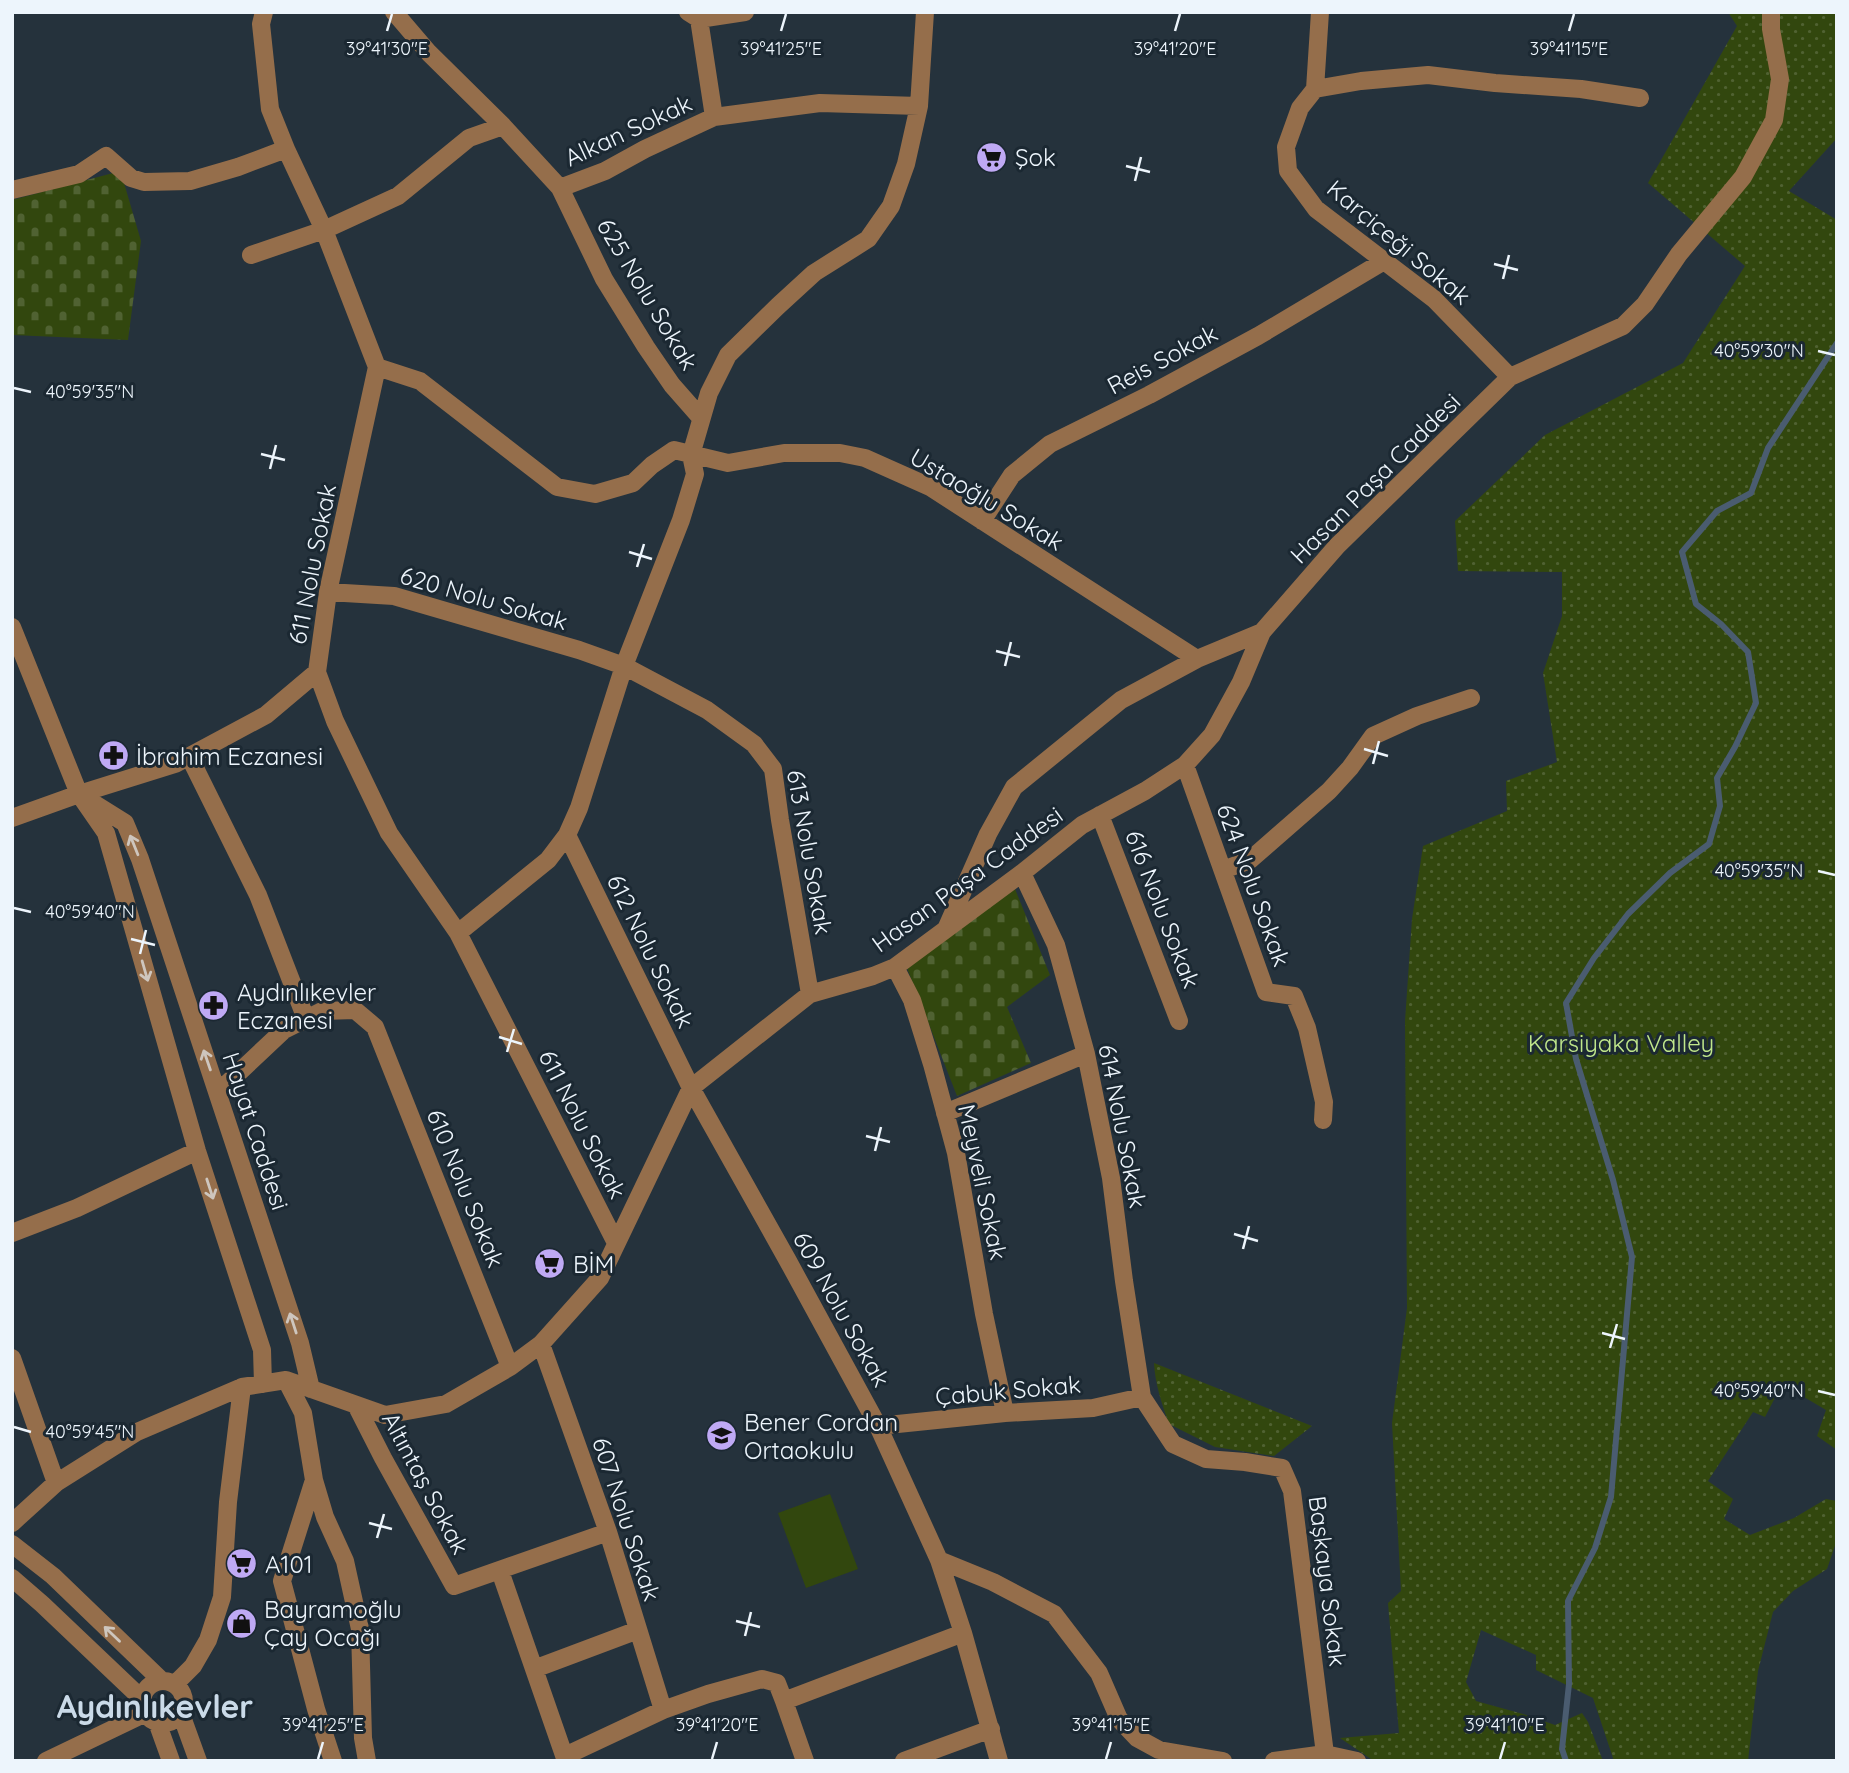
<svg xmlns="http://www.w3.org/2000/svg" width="1849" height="1773" font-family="Quicksand,sans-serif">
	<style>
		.cemetery { fill: url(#cemetery-stones) }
		.park { fill: url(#park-dots) }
		.garden { fill: #32470e }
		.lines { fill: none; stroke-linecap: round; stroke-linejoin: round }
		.stream { stroke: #4a5c70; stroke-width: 6 }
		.minor { stroke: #956e4b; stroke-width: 18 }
		.oneway { stroke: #cec6be }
		.ticks { fill: none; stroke: #edf5fc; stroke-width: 2.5 }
		.labels { text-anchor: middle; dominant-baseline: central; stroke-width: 6; stroke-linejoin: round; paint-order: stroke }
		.street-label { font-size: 24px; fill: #edf5fc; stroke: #1b2832 }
		.poi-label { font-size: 24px; fill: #edf5fc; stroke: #1b2832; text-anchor: start }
		.park-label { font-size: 24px; fill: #c0e78b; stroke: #1b2832 }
		.district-label { font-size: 32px; font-weight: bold; fill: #cadae8; stroke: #1b2832 }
		.ticks-label { font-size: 18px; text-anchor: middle; fill: #edf5fc; stroke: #1b2832; stroke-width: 6; stroke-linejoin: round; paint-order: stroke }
	</style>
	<defs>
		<pattern id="cemetery-stones" width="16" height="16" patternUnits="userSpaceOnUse" patternTransform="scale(1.75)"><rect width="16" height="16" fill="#32470e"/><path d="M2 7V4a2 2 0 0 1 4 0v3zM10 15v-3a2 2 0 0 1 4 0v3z" fill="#506232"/></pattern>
		<pattern id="park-dots" width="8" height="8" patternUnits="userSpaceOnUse" patternTransform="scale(1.75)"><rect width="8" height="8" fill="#32470e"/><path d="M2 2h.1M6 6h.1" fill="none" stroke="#506232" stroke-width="1.8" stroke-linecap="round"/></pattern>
	</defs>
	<rect width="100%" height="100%" fill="#25323c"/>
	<!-- cemetery -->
	<path class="cemetery" d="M 113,173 L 122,176 L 141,241 L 128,340 L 12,335 L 12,200 Z
		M 1015,889 L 1050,975 L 1007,1007 L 1031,1063 L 957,1096 L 907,968 Z"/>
	<!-- park -->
	<path class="park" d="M 1728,12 L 1837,12 L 1837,138 L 1789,191 L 1837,220 L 1837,1450 L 1817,1436 L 1826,1410 L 1782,1384 L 1765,1417 L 1753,1412 L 1708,1481 L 1733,1499 L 1724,1519 L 1750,1535 L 1794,1518 L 1826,1499 L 1837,1501 L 1837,1540 L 1827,1569 L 1793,1591 L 1773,1612 L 1758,1671 L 1748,1761 L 1614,1761 L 1593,1698 L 1536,1670 L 1536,1655 L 1481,1630 L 1466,1682 L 1476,1701 L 1523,1714 L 1555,1725 L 1582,1713 L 1588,1722 L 1603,1761 L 1374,1761 L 1340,1738 L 1399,1733 L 1388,1603 L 1401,1591 L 1392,1423 L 1407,1308 L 1405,1021 L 1412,919 L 1423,846 L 1507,811 L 1506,781 L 1557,762 L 1543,673 L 1562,616 L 1562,572 L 1458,571 L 1455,521 L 1545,435 L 1683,363 L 1745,266 L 1648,183 L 1737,26 Z
		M 1154,1363 L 1312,1426 L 1274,1456 L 1215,1447 L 1169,1424 C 1162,1404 1155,1384 1154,1363 Z"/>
	<!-- garden -->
	<path class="garden" d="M 830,1494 L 858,1569 L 806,1588 L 778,1513 Z"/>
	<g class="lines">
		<!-- stream -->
		<path class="stream" d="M 1566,1761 L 1562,1749 L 1569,1684 L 1568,1601 L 1595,1548 L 1611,1497 L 1632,1257 L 1613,1180 L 1576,1059 L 1566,1003 L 1594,958 L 1628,914 L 1670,873 L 1709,844 L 1720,806 L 1717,778 L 1735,747 L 1756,703 L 1748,652 L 1721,624 L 1696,604 L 1682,552 L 1717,511 L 1751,493 L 1768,448 L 1837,343"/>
		<!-- minor -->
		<path class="minor" d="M 264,12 L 261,24 L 270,109 L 286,149 L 324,230 L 377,367 L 328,592 L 317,672 L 335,721 L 389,833 L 458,933 L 616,1243
			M 394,12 L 429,53 L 503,126
			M 688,12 L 699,19 L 745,12
			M 1320,12 L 1315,89 L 1300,108 L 1286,147 L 1288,171 L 1316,209 L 1434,299 L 1510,377
			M 699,19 L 714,117
			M 1315,89 L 1361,81 L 1428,75 L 1495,83 L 1581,89 L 1640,98
			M 560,188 L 604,279 L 646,347 L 672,385 L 701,418
			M 12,190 L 79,174 L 106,156 L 131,178 L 144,182 L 190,181 L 238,167 L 286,149
			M 251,255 L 324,230 L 398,196 L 469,138 L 503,126 L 560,188 L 605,171 L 645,149 L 714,117 L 820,103 L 919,106
			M 377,367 L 420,381 L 557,487 L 595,494 L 633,483 L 652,465 L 674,450 L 728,463 L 784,453 L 840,453 L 865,458 L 930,487 L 1197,659 L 1262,632
			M 982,521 L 1012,475 L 1050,444 L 1149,395 L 1258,336 L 1384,261
			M 328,592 L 394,596 L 579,650 L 624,666 L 707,710 L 754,744 L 773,769 L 780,820 L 810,994
			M 12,627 L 79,794 L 106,833 L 197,1151 L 262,1350 L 263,1384
			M 189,756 L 258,895 L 306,1019
			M 1185,765 L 1266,992 L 1294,996 L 1307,1028 L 1324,1102 L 1323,1120
			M 85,798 L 125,823 L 140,859 L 300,1343 L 311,1389
			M 1100,815 L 1179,1021
			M 12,818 L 79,794 L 175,764 L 266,715 L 317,672
			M 567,835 L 691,1088 L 788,1261 L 878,1426 L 939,1560 L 963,1633 L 999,1761
			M 1223,870 L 1250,860 L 1329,791 L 1350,768 L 1373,736 L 1417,716 L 1471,698
			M 1022,873 L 1056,945 L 1086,1054 L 1111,1178 L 1124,1281 L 1142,1397 L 1173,1444 L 1206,1459 L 1245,1462 L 1282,1468 L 1292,1491 L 1325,1754 L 1357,1761
			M 947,927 L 988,834 L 1014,787 L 1121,700 L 1197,659
			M 458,933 L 548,860 L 567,835 L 579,808 L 624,666 L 681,520 L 695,474 L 691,455 L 709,393 L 728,355 L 778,306 L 814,273 L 868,239 L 891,206 L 906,164 L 919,106 L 925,12
			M 895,967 L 912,1000 L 932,1064 L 956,1153 L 984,1314 L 1005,1413
			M 218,1092 L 284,1030 L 322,1011 L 355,1010 L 375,1027 L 510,1367
			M 945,1113 L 1086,1054
			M 12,1233 L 77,1208 L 197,1151
			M 541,1344 L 608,1532 L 663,1710
			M 12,1358 L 56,1483
			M 286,1380 L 303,1413 L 314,1480 L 325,1517 L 345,1561 L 360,1629 L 363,1738 L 367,1761
			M 356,1405 L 383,1458 L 454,1586 L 608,1532
			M 878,1426 L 1005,1413 L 1093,1408 L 1142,1397
			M 314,1480 L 282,1581 L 316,1709 L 333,1761
			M 12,1523 L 56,1483 L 137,1432 L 242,1387
			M 12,1544 L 53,1576 L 162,1681
			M 939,1560 L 993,1582 L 1054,1614 L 1099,1673 L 1119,1719 L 1137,1738 L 1159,1750 L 1223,1761
			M 500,1571 L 566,1761
			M 12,1578 L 42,1604 L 142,1699
			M 534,1669 L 638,1630
			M142 1702a21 21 0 1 1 42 0a21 21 0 1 1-42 0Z
			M 175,1684 L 193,1666 L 208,1640 L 222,1597 L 228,1502 L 242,1387 L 286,1380 L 385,1415 L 446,1404 L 510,1367 L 541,1344 L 600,1278 L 691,1088 L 810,994 L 873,976 L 895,967 L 1022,873 L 1082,825 L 1145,791 L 1185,765 L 1212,735 L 1241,682 L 1262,632 L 1337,546 L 1510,377 L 1623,326 L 1645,304 L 1679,254 L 1743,177 L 1774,120 L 1780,79 L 1771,29 L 1771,12
			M 784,1701 L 805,1761
			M 181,1714 L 198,1761
			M 157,1722 L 171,1761
			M 565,1756 L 663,1710 L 708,1694 L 762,1679 L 777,1683 L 784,1701 L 963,1633
			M 46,1761 L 146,1713
			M 904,1761 L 991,1729
			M 1274,1761 L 1325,1754"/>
	</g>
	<!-- one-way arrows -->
	<defs><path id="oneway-shaft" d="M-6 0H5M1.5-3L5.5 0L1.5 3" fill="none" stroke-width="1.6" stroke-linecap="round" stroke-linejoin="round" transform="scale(1.75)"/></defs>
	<g class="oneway">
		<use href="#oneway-shaft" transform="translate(134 845) rotate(-112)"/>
		<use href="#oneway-shaft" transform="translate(145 971) rotate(74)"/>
		<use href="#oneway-shaft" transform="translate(207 1060) rotate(-109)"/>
		<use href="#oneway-shaft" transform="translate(210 1189) rotate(72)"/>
		<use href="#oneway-shaft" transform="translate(293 1323) rotate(-108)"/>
		<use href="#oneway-shaft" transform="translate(112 1634) rotate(-136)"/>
	</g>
	<!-- ticks -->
	<path class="ticks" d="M 387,31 L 392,14M 781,31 L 786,14M 1175,31 L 1180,14M 1569,31 L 1574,14M 1126,166 L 1150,172M 1135,181 L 1141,157M 1494,264 L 1518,270M 1503,279 L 1509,255M 1818,351 L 1835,355M 14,388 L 31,392M 261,454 L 285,460M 270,469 L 276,445M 629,552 L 652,559M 637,567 L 644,544M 996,651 L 1020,657M 1005,666 L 1011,642M 1364,749 L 1388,756M 1373,764 L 1379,741M 1818,871 L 1835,875M 14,908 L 31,912M 131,939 L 155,945M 140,954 L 146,930M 499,1037 L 522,1044M 507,1052 L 514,1029M 866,1136 L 890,1142M 875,1151 L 881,1127M 1234,1234 L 1258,1241M 1243,1249 L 1249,1226M 1602,1333 L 1625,1339M 1610,1348 L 1617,1324M 1818,1391 L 1835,1395M 14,1427 L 31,1432M 369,1523 L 392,1529M 377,1538 L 384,1514M 736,1621 L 760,1627M 745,1636 L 751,1612M 318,1759 L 323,1742M 712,1759 L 717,1742M 1106,1759 L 1111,1742M 1500,1759 L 1505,1742"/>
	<!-- icons -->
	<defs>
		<symbol id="supermarket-disc" viewBox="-11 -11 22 22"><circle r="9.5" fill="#bfa9f4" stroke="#1b2832"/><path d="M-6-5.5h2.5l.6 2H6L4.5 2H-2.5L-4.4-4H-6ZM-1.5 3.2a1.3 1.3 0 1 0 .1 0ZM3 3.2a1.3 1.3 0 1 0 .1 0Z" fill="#111"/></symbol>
		<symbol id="pharmacy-disc" viewBox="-11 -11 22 22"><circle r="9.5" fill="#bfa9f4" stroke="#1b2832"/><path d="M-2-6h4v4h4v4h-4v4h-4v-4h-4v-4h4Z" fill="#111"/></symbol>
		<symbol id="school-disc" viewBox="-11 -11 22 22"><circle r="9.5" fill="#bfa9f4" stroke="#1b2832"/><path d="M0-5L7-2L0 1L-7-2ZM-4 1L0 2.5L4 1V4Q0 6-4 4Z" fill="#111"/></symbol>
		<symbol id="shop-disc" viewBox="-11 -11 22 22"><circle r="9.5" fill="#bfa9f4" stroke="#1b2832"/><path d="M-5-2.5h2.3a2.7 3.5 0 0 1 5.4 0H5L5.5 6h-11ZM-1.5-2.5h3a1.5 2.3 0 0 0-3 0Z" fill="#111"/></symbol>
	</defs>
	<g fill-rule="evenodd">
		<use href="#supermarket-disc" x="974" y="140" width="35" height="35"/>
		<use href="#pharmacy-disc" x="96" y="738" width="35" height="35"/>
		<use href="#pharmacy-disc" x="196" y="988" width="35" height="35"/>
		<use href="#supermarket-disc" x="532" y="1246" width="35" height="35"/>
		<use href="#school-disc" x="704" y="1418" width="35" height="35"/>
		<use href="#supermarket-disc" x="224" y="1546" width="35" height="35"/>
		<use href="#shop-disc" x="224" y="1606" width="35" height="35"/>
	</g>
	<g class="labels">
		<!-- street labels -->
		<g class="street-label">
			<text transform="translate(628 130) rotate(-25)">Alkan Sokak</text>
			<text transform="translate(1399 242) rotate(40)">Karçiçeği Sokak</text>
			<text transform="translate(648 294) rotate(59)">625 Nolu Sokak</text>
			<text transform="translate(1162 359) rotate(-28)">Reis Sokak</text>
			<text transform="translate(1375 478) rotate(-45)">Hasan Paşa Caddesi</text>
			<text transform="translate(987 499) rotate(31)">Ustaoğlu Sokak</text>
			<text transform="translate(312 564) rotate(-79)">611 Nolu Sokak</text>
			<text transform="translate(484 598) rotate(16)">620 Nolu Sokak</text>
			<text transform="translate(810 852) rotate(80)">613 Nolu Sokak</text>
			<text transform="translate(967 879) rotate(-36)">Hasan Paşa Caddesi</text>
			<text transform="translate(1254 885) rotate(70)">624 Nolu Sokak</text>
			<text transform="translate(1163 909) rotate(69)">616 Nolu Sokak</text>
			<text transform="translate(651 951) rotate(64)">612 Nolu Sokak</text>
			<text transform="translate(583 1124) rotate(63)">611 Nolu Sokak</text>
			<text transform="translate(1123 1126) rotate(79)">614 Nolu Sokak</text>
			<text transform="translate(256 1131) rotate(72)">Hayat Caddesi</text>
			<text transform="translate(983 1182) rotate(78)">Meyveli Sokak</text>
			<text transform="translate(466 1188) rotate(68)">610 Nolu Sokak</text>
			<text transform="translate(842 1309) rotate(61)">609 Nolu Sokak</text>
			<text transform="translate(1008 1390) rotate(-5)">Çabuk Sokak</text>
			<text transform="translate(426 1483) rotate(62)">Altıntaş Sokak</text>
			<text transform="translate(627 1519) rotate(72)">607 Nolu Sokak</text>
			<text transform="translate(1328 1581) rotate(83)">Başkaya Sokak</text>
		</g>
		<!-- poi labels -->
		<g class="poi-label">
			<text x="1015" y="157">Şok</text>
			<text x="136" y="756">İbrahim Eczanesi</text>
			<text x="237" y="992">Aydınlıkevler<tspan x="237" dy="28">Eczanesi</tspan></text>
			<text x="573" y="1264">BİM</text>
			<text x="744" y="1422">Bener Cordan<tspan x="744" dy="28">Ortaokulu</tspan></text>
			<text x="265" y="1564">A101</text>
			<text x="264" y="1609">Bayramoğlu<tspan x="264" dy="28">Çay Ocağı</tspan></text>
		</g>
		<!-- park labels -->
		<g class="park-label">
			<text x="1621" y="1043">Karsiyaka Valley</text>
		</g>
		<!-- district labels -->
		<g class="district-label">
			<text x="155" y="1706">Aydınlıkevler</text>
		</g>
	</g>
	<g class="ticks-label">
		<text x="387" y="55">39°41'30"E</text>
		<text x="781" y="55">39°41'25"E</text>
		<text x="1175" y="55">39°41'20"E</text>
		<text x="1569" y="55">39°41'15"E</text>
		<text x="1759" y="357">40°59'30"N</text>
		<text x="90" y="398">40°59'35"N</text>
		<text x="1759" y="877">40°59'35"N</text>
		<text x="90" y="918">40°59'40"N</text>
		<text x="1759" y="1397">40°59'40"N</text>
		<text x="90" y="1438">40°59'45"N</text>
		<text x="323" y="1731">39°41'25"E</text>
		<text x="717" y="1731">39°41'20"E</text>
		<text x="1111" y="1731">39°41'15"E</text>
		<text x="1505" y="1731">39°41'10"E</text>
	</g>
	<!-- border -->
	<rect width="1849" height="1773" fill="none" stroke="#edf5fc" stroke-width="28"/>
</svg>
